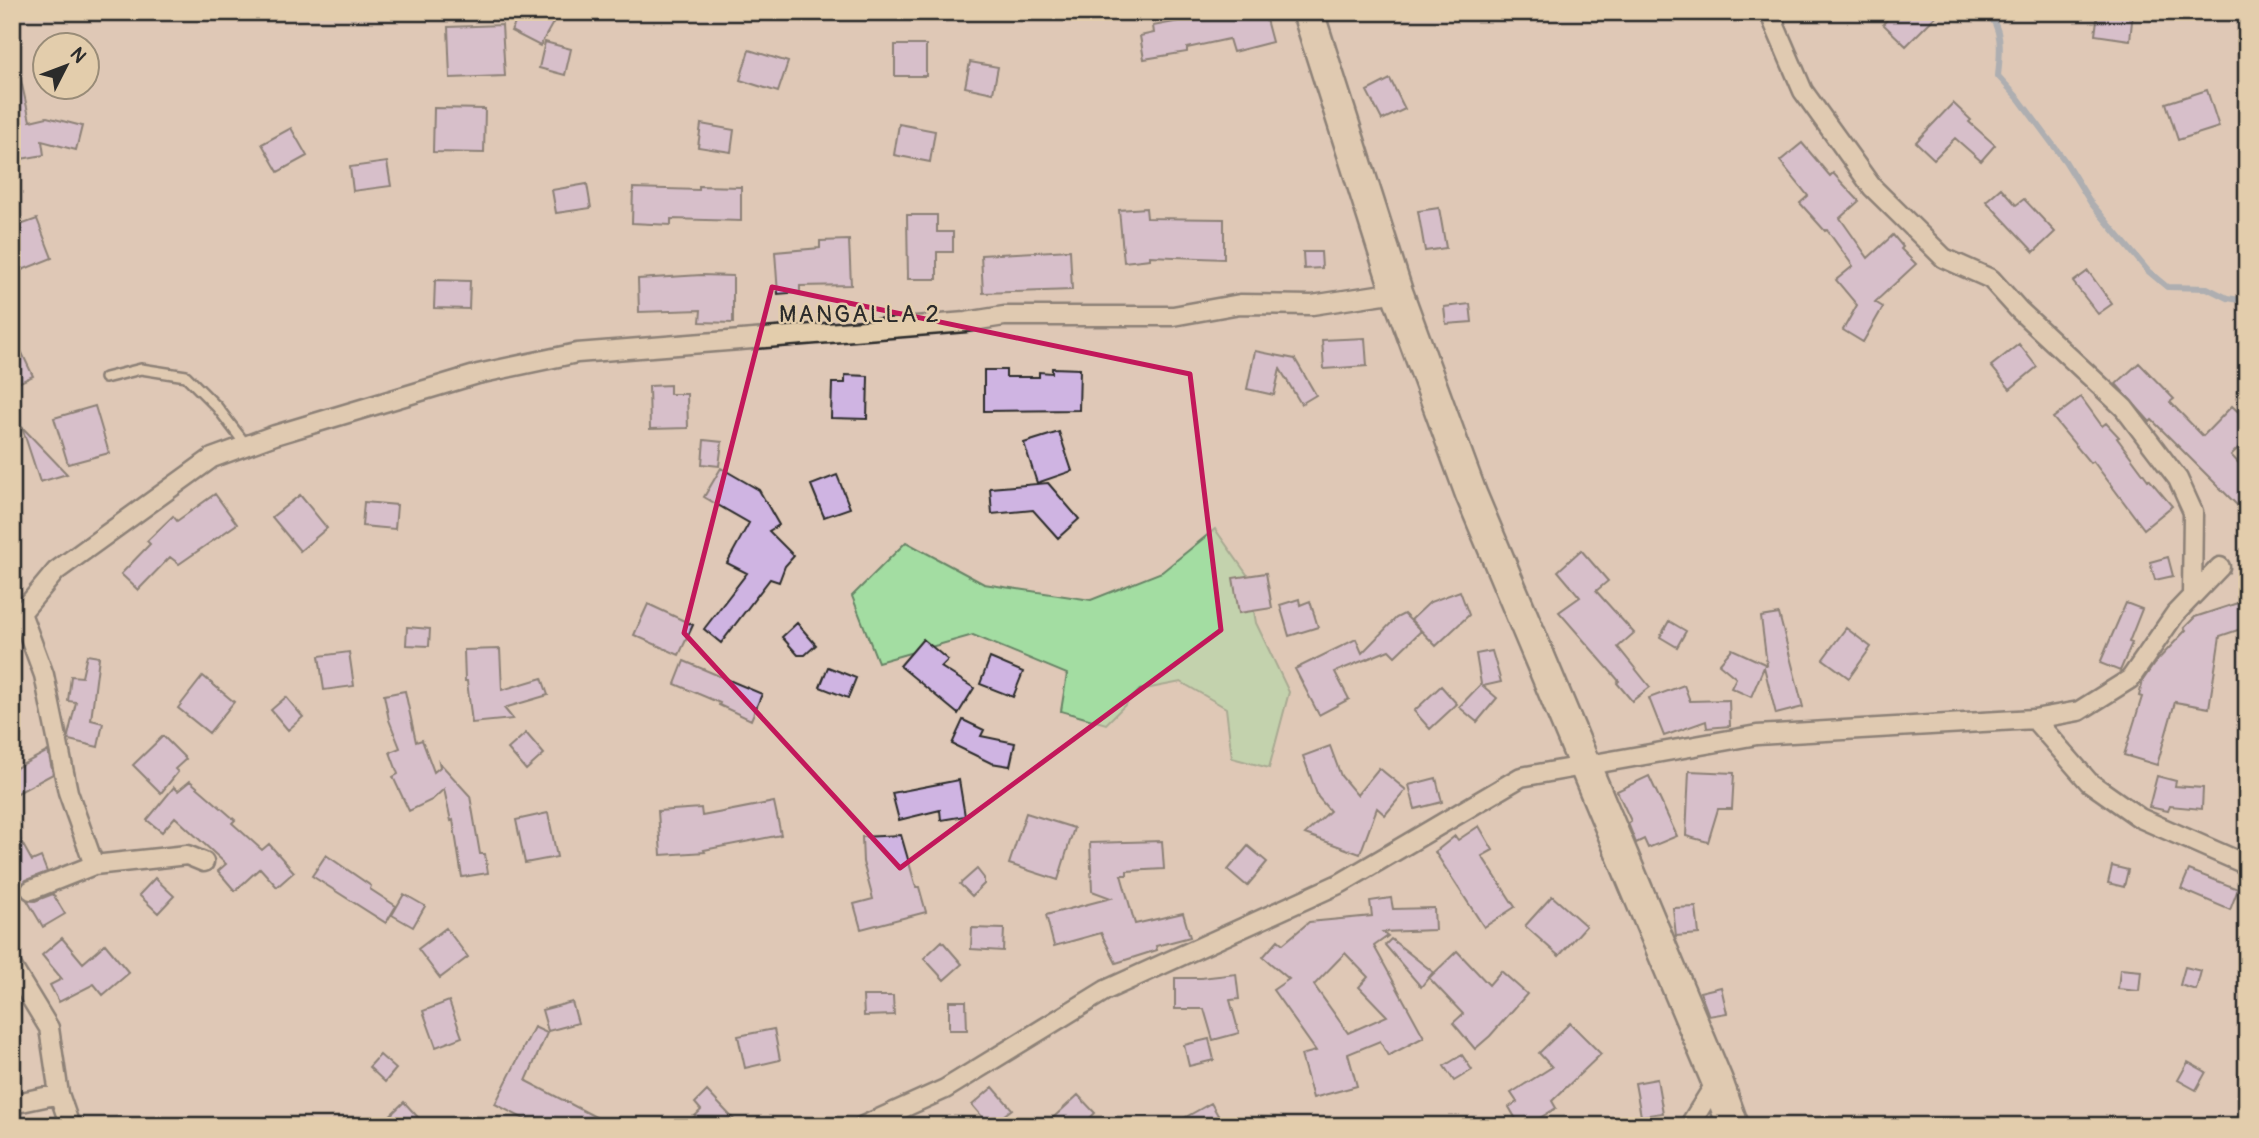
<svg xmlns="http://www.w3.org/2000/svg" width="2259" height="1138" font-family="Pangolin,sans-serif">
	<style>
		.green { fill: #a3dda2; stroke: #678466; stroke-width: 2 }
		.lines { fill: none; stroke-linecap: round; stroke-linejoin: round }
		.stream { stroke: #738faa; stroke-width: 6 }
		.building { fill: #cfb4e2; stroke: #2b2b2b; stroke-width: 2; fill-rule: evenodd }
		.service-casing { stroke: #2b2b2b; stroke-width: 14 }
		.minor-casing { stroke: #2b2b2b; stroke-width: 23 }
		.trunk-casing { stroke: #2b2b2b; stroke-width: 35 }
		.service { stroke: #e3cdac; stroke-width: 9 }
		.minor { stroke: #e3cdac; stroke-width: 18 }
		.trunk { stroke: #e3cdac; stroke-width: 30 }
		.marked { fill: none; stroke: #c2185b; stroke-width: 5; stroke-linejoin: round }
		.labels { text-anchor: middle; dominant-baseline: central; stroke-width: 5; stroke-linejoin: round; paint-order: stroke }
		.neighbourhood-label { font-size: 24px; letter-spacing: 2px; fill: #2b2b2b; stroke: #e3cdac }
	</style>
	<rect width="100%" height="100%" fill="#dfc8b7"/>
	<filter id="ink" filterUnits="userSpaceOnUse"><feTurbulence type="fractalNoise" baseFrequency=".0143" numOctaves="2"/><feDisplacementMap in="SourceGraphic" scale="14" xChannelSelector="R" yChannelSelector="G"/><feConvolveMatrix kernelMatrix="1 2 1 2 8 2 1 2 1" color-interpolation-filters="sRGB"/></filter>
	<g filter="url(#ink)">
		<!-- green -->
		<path class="green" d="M 1215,529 L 1248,576 L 1256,623 L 1289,692 L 1269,768 L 1232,758 L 1226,708 L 1181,682 L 1140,690 L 1106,724 L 1061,711 L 1067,674 L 973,635 L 878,662 L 852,596 L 906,542 L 984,584 L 1091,600 L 1162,572 Z"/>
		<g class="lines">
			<!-- stream -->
			<path class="stream" d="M 1987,12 C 2004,30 2000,53 1998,76 L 2019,99 L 2065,161 L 2091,203 L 2148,271 L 2167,287 L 2207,288 L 2227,298 L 2247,301"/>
		</g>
		<!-- building -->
		<path class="building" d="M 521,12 L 538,12 L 554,21 L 540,46 L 511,31 Z
			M 1184,12 L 1264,12 L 1272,42 L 1233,52 L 1229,39 L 1187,48 L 1187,52 L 1144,59 L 1140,36 L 1154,33 L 1153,26 L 1185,20 Z
			M 1894,12 L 1940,12 L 1906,46 L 1883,24 Z
			M 2098,12 L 2133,12 L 2130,40 L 2095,35 Z
			M 502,25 L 505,76 L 450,78 L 448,27 Z
			M 545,42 L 571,49 L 565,75 L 539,68 Z
			M 895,45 L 926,45 L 926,76 L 895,76 Z
			M 749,50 L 788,62 L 778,92 L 740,80 Z
			M 970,62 L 998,67 L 993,93 L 965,87 Z
			M 20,76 L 30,121 L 47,117 L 82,126 L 76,150 L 42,141 L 44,155 L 15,160 L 12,148 L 12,77 Z
			M 1390,79 L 1405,109 L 1382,120 L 1367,91 Z
			M 2207,90 L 2219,127 L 2178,140 L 2166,103 Z
			M 1953,103 L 1971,120 L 1969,122 L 1995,145 L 1981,161 L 1955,138 L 1934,159 L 1916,142 Z
			M 434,108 L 485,109 L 484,153 L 433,152 Z
			M 701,124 L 734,130 L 731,152 L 698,147 Z
			M 899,124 L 935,131 L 930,162 L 894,155 Z
			M 291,128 L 307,156 L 278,172 L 262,144 Z
			M 1802,143 L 1830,176 L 1833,173 L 1859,201 L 1840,218 L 1868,258 L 1893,235 L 1903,247 L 1901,249 L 1916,264 L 1875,302 L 1883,307 L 1863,342 L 1843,330 L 1857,305 L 1836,280 L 1853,266 L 1827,230 L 1825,231 L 1800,203 L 1808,196 L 1780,161 Z
			M 387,162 L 391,186 L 353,191 L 350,167 Z
			M 587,184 L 591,208 L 556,213 L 552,190 Z
			M 699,186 L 741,187 L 741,221 L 671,219 L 671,225 L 632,223 L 633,188 L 699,190 Z
			M 2001,188 L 2016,205 L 2024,199 L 2055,232 L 2034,252 L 1986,201 Z
			M 1146,208 L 1147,218 L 1224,219 L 1224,259 L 1150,256 L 1150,259 L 1124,262 L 1119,210 Z
			M 1439,208 L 1446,248 L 1425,251 L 1418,211 Z
			M 907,215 L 937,215 L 937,232 L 953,232 L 953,252 L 937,252 L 937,279 L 908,279 Z
			M 37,219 L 52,258 L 12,274 L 12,228 Z
			M 849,240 L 851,285 L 800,286 L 800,292 L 778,294 L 775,252 L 820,248 L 820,241 Z
			M 1070,250 L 1072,290 L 983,293 L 981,255 Z
			M 1303,252 L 1321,252 L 1322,268 L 1304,269 Z
			M 2088,271 L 2112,304 L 2098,314 L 2073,282 Z
			M 701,275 L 733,276 L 733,323 L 700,322 L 701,310 L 639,312 L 638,279 Z
			M 435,280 L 470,281 L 469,309 L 434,308 Z
			M 1470,304 L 1472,322 L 1446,324 L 1444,307 Z
			M 12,332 L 33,376 L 12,386 Z
			M 1365,338 L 1367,366 L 1324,369 L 1322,340 Z
			M 2019,344 L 2037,367 L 2010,389 L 1991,366 Z
			M 1255,351 L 1295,359 L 1316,395 L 1301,404 L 1280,369 L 1274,395 L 1247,389 Z
			M 2139,363 L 2174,399 L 2170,402 L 2203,436 L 2232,406 L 2247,420 L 2247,439 L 2231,455 L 2247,472 L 2247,515 L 2152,420 L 2150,422 L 2116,384 Z
			M 1052,368 L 1080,369 L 1079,410 L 984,411 L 984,370 L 1006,370 L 1006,377 L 1039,377 L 1039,372 L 1052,373 Z
			M 845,375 L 868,376 L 867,419 L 831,418 L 832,383 L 845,383 Z
			M 670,385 L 670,394 L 687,394 L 688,428 L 650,429 L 649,386 Z
			M 2081,397 L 2102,426 L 2106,423 L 2119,437 L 2117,438 L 2148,480 L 2149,479 L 2172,506 L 2144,529 L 2093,461 L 2090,463 L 2053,418 Z
			M 95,406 L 109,453 L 68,464 L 54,418 Z
			M 22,427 L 67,474 L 40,482 Z
			M 1059,432 L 1072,471 L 1037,483 L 1024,443 Z
			M 704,440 L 722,442 L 719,466 L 702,464 Z
			M 721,468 L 759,490 L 779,525 L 769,531 L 794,556 L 785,566 L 779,582 L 770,579 L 721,643 L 704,629 L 747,573 L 727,563 L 749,523 L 704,497 Z
			M 837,475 L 850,508 L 824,517 L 811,485 Z
			M 1048,483 L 1079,519 L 1058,538 L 1033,510 L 992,514 L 990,488 Z
			M 215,494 L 237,524 L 179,564 L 170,557 L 138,590 L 121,574 L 150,544 L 147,541 L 173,516 L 177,521 Z
			M 300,495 L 327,528 L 300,551 L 272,517 Z
			M 364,502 L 397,505 L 395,529 L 362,526 Z
			M 1581,550 L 1608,581 L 1596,591 L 1634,633 L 1618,647 L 1650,687 L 1632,701 L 1617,683 L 1619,681 L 1559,612 L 1580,597 L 1558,571 Z
			M 2168,557 L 2173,576 L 2155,580 L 2150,562 Z
			M 1266,573 L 1272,608 L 1239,613 L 1233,578 Z
			M 1460,591 L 1469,615 L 1436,646 L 1411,620 L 1430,602 Z
			M 1299,599 L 1300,605 L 1310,601 L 1318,627 L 1289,636 L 1280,605 Z
			M 2247,600 L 2247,627 L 2220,636 L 2209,708 L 2175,702 L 2157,765 L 2124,755 L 2142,697 L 2139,696 L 2143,680 L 2154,664 L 2186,630 L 2184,628 L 2195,617 Z
			M 2126,603 L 2142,609 L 2129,642 L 2132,643 L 2120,671 L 2100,663 Z
			M 648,604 L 693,625 L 679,655 L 634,635 Z
			M 1404,614 L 1421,631 L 1395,656 L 1389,650 L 1335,672 L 1349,699 L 1319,715 L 1295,669 L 1356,639 L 1362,653 L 1396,618 Z
			M 1779,614 L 1803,707 L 1776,714 L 1764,667 L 1751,697 L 1731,688 L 1736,678 L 1719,664 L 1732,649 L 1767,665 L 1761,617 Z
			M 1669,621 L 1686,631 L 1677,647 L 1660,637 Z
			M 797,623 L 816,645 L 805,655 L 798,655 L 782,637 Z
			M 407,627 L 430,629 L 429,646 L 406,645 Z
			M 1846,628 L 1871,647 L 1849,678 L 1823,659 Z
			M 923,639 L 948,660 L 941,667 L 974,688 L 958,714 L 900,666 Z
			M 500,649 L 502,690 L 542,678 L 548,695 L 504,708 L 513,719 L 472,723 L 467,681 L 465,681 L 464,650 Z
			M 1492,651 L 1501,682 L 1483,686 L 1497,698 L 1477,722 L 1459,707 L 1481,684 L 1476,654 Z
			M 349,652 L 354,686 L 324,690 L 319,656 Z
			M 87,655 L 99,657 L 91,720 L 103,723 L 98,747 L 69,740 L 68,736 L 76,702 L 68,701 L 71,676 L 82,677 Z
			M 990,658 L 1023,672 L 1013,697 L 980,684 Z
			M 684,661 L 762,694 L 751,720 L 719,705 L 720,703 L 675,684 Z
			M 828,667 L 856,678 L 848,698 L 820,687 Z
			M 203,676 L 234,702 L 209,733 L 178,708 Z
			M 1684,685 L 1690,701 L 1729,700 L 1730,726 L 1707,728 L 1706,721 L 1664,736 L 1649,698 Z
			M 1441,686 L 1457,704 L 1430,729 L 1414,711 Z
			M 405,691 L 416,742 L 422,740 L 434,772 L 440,767 L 439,762 L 470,796 L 480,854 L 485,854 L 488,873 L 462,877 L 453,820 L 451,821 L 444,789 L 432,800 L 409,811 L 393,777 L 398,774 L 390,752 L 400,748 L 389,720 L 384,695 Z
			M 286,697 L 303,717 L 288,730 L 271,710 Z
			M 963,720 L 984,730 L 981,736 L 1015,743 L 1010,766 L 991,763 L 952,744 Z
			M 526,733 L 544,754 L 526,770 L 508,749 Z
			M 163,736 L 186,759 L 175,769 L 178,772 L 161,793 L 133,765 Z
			M 1330,746 L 1341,776 L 1357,795 L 1379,768 L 1406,790 L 1385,815 L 1377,808 L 1360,854 L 1305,834 L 1330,811 L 1318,797 L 1303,756 Z
			M 48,751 L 53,774 L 12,796 L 12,770 Z
			M 1689,771 L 1734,773 L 1732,809 L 1718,809 L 1708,842 L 1686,836 Z
			M 1649,776 L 1677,836 L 1648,848 L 1644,839 L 1636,843 L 1628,823 L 1631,821 L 1617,791 Z
			M 2157,776 L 2176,781 L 2175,786 L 2203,788 L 2202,809 L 2170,806 L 2168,811 L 2149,807 Z
			M 1436,778 L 1442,802 L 1415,809 L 1409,785 Z
			M 959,780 L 965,816 L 941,820 L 940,810 L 899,820 L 892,793 Z
			M 190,781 L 235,820 L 232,823 L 262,850 L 269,844 L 294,872 L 277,887 L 260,868 L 235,891 L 218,871 L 226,864 L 175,817 L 162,832 L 147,820 L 174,787 L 178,791 Z
			M 774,802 L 781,835 L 704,850 L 705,852 L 661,855 L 658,811 L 701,808 L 702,816 Z
			M 548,813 L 557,857 L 525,863 L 516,820 Z
			M 1026,813 L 1074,828 L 1058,880 L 1009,864 Z
			M 12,825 L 32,861 L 41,857 L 47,872 L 26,880 L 20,889 L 19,887 L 12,890 Z
			M 1479,826 L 1493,850 L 1482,856 L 1515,907 L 1484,927 L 1435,852 L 1455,836 L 1458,840 Z
			M 901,835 L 916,887 L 919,887 L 926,912 L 861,929 L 854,904 L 873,899 L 863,862 L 862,837 Z
			M 1162,841 L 1164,869 L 1127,871 L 1127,875 L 1121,875 L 1135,924 L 1183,913 L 1190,937 L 1156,946 L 1157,950 L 1116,963 L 1101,933 L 1054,946 L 1046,915 L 1111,898 L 1092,891 L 1090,843 Z
			M 1248,846 L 1267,862 L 1247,886 L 1228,870 Z
			M 326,855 L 371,886 L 370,889 L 396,906 L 386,923 L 312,876 Z
			M 2112,866 L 2128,870 L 2124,887 L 2108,883 Z
			M 977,869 L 984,878 L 984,884 L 972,896 L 960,884 Z
			M 2189,870 L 2238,889 L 2230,910 L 2181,889 Z
			M 155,878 L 174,896 L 158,913 L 139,895 Z
			M 53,894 L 65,914 L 43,927 L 27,900 L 35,901 Z
			M 404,894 L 425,906 L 413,927 L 392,915 Z
			M 1552,896 L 1586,926 L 1559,956 L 1525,926 Z
			M 1391,898 L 1393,909 L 1434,908 L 1435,930 L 1383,932 L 1388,936 L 1374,946 L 1424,1037 L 1388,1056 L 1380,1041 L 1348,1054 L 1357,1086 L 1313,1098 L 1301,1055 L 1316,1051 L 1273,990 L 1289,979 L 1263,957 L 1278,940 L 1283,944 L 1309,922 L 1372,916 L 1370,901 ZM 1345,953 L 1368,977 L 1359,987 L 1387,1016 L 1348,1033 L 1314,985 Z
			M 1696,907 L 1699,934 L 1676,936 L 1673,908 Z
			M 446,928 L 468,957 L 440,978 L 418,949 Z
			M 972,928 L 1004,929 L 1003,951 L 971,949 Z
			M 62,938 L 83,963 L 105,944 L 129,973 L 103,995 L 94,984 L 59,1002 L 50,985 L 62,979 L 42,955 Z
			M 1391,939 L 1433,972 L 1421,987 L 1385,945 Z
			M 942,941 L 962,964 L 944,980 L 924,958 Z
			M 1457,951 L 1489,985 L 1501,971 L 1527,994 L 1490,1036 L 1475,1049 L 1453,1023 L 1463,1014 L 1429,978 Z
			M 2185,967 L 2201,971 L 2196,990 L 2180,985 Z
			M 2120,969 L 2141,971 L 2139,991 L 2118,989 Z
			M 1236,974 L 1239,999 L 1230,1000 L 1239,1033 L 1213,1040 L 1204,1009 L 1175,1009 L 1175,978 L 1201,978 Z
			M 1721,987 L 1727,1013 L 1709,1016 L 1700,992 Z
			M 863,996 L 893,996 L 894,1015 L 864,1016 Z
			M 449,1001 L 462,1037 L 436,1047 L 423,1011 Z
			M 949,1001 L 966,1001 L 967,1030 L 949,1030 Z
			M 572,1002 L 578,1023 L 548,1031 L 542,1010 Z
			M 1570,1023 L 1601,1054 L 1552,1101 L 1556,1108 L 1527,1126 L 1520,1126 L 1509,1107 L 1517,1102 L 1511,1093 L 1552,1067 L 1539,1053 Z
			M 534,1027 L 547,1033 L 526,1081 L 613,1126 L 538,1126 L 495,1104 Z
			M 774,1029 L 780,1060 L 745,1068 L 738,1036 Z
			M 1209,1039 L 1214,1060 L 1189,1066 L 1184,1045 Z
			M 380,1055 L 396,1069 L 385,1082 L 369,1067 Z
			M 1462,1055 L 1472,1070 L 1454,1081 L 1444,1066 Z
			M 2188,1062 L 2206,1072 L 2196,1090 L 2178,1080 Z
			M 1657,1079 L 1663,1113 L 1641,1116 L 1635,1083 Z
			M 993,1087 L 1012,1109 L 990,1126 L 972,1105 Z
			M 707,1091 L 740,1126 L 685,1126 L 701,1110 L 695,1103 Z
			M 1078,1095 L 1095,1113 L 1082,1126 L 1044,1126 Z
			M 404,1102 L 426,1126 L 379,1126 Z
			M 1211,1103 L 1224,1126 L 1170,1126 Z"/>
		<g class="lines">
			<defs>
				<path id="service" d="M 105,378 L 141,369 L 186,376 L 217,407 L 246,445"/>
				<path id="minor" d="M 1769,12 L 1803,91 L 1872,187 L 1944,258 L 1991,279 L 2019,310 L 2124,408 L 2178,479 L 2193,512 L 2192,596
					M 21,613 L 44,675 L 68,792 L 94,865
					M 12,619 L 21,613 L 56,571 L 212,458 L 275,435 L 478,374 L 577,353 L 966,322 L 1004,316 L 1173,316 L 1240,304 L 1312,305 L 1397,292
					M 2034,719 L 2089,782 L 2140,818 L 2247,865
					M 31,890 L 94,865 L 187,855 L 204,862
					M 12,967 L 49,1028 L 59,1094
					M 12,1104 L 59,1094 L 70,1126
					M 863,1126 L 945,1089 L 1106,990 L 1341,883 L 1521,777 L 1757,735 L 2034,719 L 2079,711 L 2130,679 L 2175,614 L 2220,567
					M 1689,1126 L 1717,1081"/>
				<path id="trunk" d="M 1308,12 L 1397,292 L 1471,494 L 1717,1081 L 1733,1126"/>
			</defs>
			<!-- service casing -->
			<use href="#service" class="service-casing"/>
			<!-- minor casing -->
			<use href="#minor" class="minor-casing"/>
			<!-- trunk casing -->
			<use href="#trunk" class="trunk-casing"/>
			<!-- service -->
			<use href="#service" class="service"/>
			<!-- minor -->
			<use href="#minor" class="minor"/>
			<!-- trunk -->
			<use href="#trunk" class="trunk"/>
		</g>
	</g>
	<!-- marked area -->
	<path d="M0 0H2259V1138H0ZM 772,287 L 1190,374 L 1221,630 L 900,868 L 684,633 Z" fill="#dfc8b7" fill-opacity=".55" fill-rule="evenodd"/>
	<path class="marked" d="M 772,287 L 1190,374 L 1221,630 L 900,868 L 684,633 Z"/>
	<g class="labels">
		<!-- neighbourhood labels -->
		<g class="neighbourhood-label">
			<text x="860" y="314">MANGALLA 2</text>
		</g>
	</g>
	<!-- margin -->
	<rect width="2259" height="1138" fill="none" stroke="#e3cdac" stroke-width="42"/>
	<rect x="21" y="21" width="2217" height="1096" fill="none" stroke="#2b2b2b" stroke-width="2.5" filter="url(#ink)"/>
	<!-- north arrow -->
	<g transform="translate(66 66) rotate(48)"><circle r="33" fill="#e3cdac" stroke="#998c78" stroke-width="2"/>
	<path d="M0-5L12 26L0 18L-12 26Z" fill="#2b2b2b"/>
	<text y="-10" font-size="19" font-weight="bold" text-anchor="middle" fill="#2b2b2b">N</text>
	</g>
</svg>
